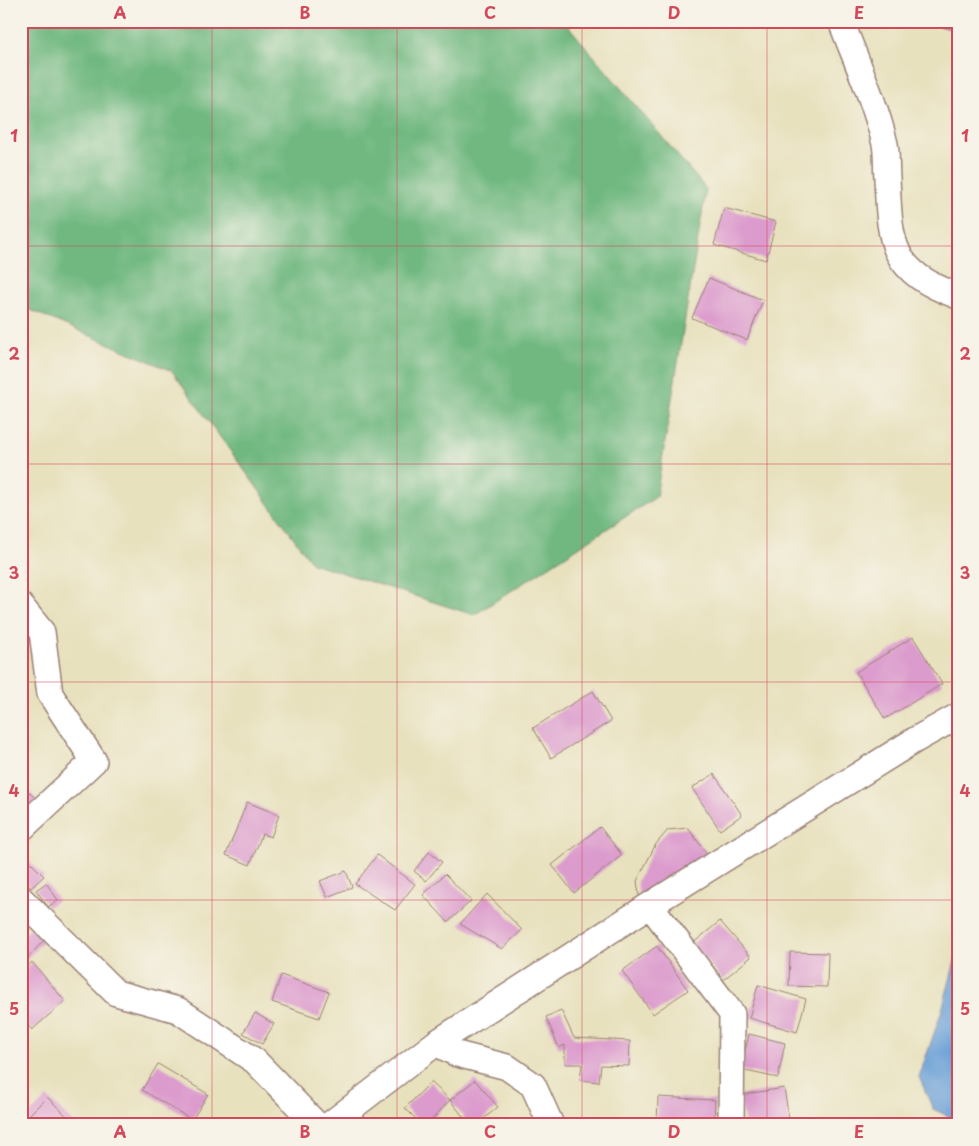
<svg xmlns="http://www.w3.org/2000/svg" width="979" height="1146" font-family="'Playpen Sans',sans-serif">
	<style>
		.forest { fill: #6fb880; stroke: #5c6c56 }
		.water { fill: #6aa0d7; stroke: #5a6081 }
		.building { fill: #dc9bcd }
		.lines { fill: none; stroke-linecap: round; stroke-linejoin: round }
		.minor-casing { stroke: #998074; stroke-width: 28 }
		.minor { stroke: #fff; stroke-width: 25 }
		.grid { fill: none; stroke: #d1495b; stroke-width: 1; stroke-opacity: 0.55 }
		.neatline { fill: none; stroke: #d1495b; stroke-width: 2 }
		.grid-label { font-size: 16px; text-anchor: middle; font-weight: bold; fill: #d1495b }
	</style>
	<rect width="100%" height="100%" fill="#f7f3e8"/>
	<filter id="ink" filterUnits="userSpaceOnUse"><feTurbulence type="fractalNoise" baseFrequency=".02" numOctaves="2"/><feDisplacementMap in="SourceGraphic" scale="10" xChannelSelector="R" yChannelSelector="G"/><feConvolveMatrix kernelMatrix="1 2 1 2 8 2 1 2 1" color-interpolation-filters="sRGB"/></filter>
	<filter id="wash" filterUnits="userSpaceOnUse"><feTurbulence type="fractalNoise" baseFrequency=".0096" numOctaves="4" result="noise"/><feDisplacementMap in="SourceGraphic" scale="20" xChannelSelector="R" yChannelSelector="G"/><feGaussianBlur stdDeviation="1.12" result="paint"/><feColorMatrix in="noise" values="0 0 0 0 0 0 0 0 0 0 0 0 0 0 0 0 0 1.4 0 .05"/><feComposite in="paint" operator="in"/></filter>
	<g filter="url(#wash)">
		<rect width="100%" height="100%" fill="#e8e1be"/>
		<!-- forest -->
		<path class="forest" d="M 21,21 L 564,21 L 706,189 L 656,497 L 474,615 L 312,563 L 172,371 L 21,306 Z"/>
		<!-- water -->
		<path class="water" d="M 958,950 L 958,1121 L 933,1109 L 919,1077 L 942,1010 Z"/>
		<g id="blocks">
			<!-- building -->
			<path class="building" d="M 920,21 L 958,21 L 958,31 L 920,22 Z
				M 724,208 L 776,222 L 766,260 L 714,245 Z
				M 709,278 L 763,300 L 747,340 L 692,318 Z
				M 913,637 L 942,684 L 885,719 L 856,672 Z
				M 593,691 L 611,721 L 551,758 L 533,728 Z
				M 714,774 L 742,815 L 720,830 L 692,788 Z
				M 21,784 L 37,800 L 21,814 Z
				M 247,802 L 279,815 L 271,837 L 262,834 L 250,865 L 226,855 Z
				M 600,827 L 622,855 L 574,893 L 552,865 Z
				M 688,828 L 707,854 L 640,902 L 637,881 L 656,844 L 668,830 Z
				M 429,852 L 442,862 L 426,881 L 414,871 Z
				M 377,855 L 415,884 L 395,910 L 355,884 Z
				M 29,861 L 44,876 L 31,888 L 21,878 L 21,868 Z
				M 346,871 L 352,887 L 327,897 L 320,881 Z
				M 445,874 L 471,901 L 448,922 L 423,895 Z
				M 46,883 L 58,900 L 48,907 L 36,890 Z
				M 487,894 L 522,930 L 502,949 L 460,924 Z
				M 720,921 L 751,957 L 723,980 L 692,944 Z
				M 32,927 L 45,939 L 21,965 L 21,938 Z
				M 657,946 L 688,990 L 653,1014 L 622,971 Z
				M 790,952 L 828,953 L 827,987 L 789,986 Z
				M 32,962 L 65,1001 L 32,1030 L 21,1017 L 21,972 Z
				M 281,975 L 329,992 L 319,1018 L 272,1002 Z
				M 758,985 L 806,999 L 797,1032 L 749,1018 Z
				M 561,1010 L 574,1038 L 630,1041 L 629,1066 L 601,1065 L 599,1082 L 580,1080 L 582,1064 L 565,1064 L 565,1045 L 559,1048 L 546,1017 Z
				M 255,1013 L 274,1024 L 262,1044 L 243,1033 Z
				M 749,1034 L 785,1043 L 778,1078 L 741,1070 Z
				M 158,1064 L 208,1094 L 192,1120 L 142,1090 Z
				M 475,1080 L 498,1107 L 476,1125 L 470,1125 L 450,1100 Z
				M 431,1082 L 450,1100 L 427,1125 L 422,1125 L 405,1108 Z
				M 784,1088 L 790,1125 L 745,1125 L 740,1095 Z
				M 47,1097 L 76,1125 L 32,1125 L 26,1118 Z
				M 658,1097 L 715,1100 L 714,1125 L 657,1125 Z"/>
		</g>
	</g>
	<g filter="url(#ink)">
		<use href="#blocks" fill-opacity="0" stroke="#998074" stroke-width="1"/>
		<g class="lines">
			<defs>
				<path id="minor" d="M 841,21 C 856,61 875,102 885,144 C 887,154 886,167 887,178 C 890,243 889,271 958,296
					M 21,606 L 42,632 L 50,694 L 94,761 L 21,829
					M 21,899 L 116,993 L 178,1010 L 255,1061 L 317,1125
					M 650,905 L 732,1014 L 731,1125
					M 436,1043 L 457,1054 L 507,1067 L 533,1085 L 551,1125
					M 329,1125 L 436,1043 L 650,905 L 915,740 L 958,716"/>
			</defs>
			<!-- minor casing -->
			<use href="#minor" class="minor-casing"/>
			<!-- minor -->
			<use href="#minor" class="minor"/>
		</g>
	</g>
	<!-- grid -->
	<path class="grid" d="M 212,21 L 212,1125M 397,21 L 397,1125M 582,21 L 582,1125M 767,21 L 767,1125M 21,246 L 958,246M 21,464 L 958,464M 21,682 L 958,682M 21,900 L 958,900"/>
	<!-- margin -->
	<rect width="979" height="1146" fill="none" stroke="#f7f3e8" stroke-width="55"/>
	<rect x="28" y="28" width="924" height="1090" class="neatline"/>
	<g class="grid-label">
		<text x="120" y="19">A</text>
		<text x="305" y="19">B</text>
		<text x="490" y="19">C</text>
		<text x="674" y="19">D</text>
		<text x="859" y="19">E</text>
		<text x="14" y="142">1</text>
		<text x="965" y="142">1</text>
		<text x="14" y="360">2</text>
		<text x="965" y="360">2</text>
		<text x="14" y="579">3</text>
		<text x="965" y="579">3</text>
		<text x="14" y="797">4</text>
		<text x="965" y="797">4</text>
		<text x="14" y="1015">5</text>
		<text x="965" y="1015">5</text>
		<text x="120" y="1138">A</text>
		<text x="305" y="1138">B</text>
		<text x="490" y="1138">C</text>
		<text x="674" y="1138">D</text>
		<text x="859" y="1138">E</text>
	</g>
</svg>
